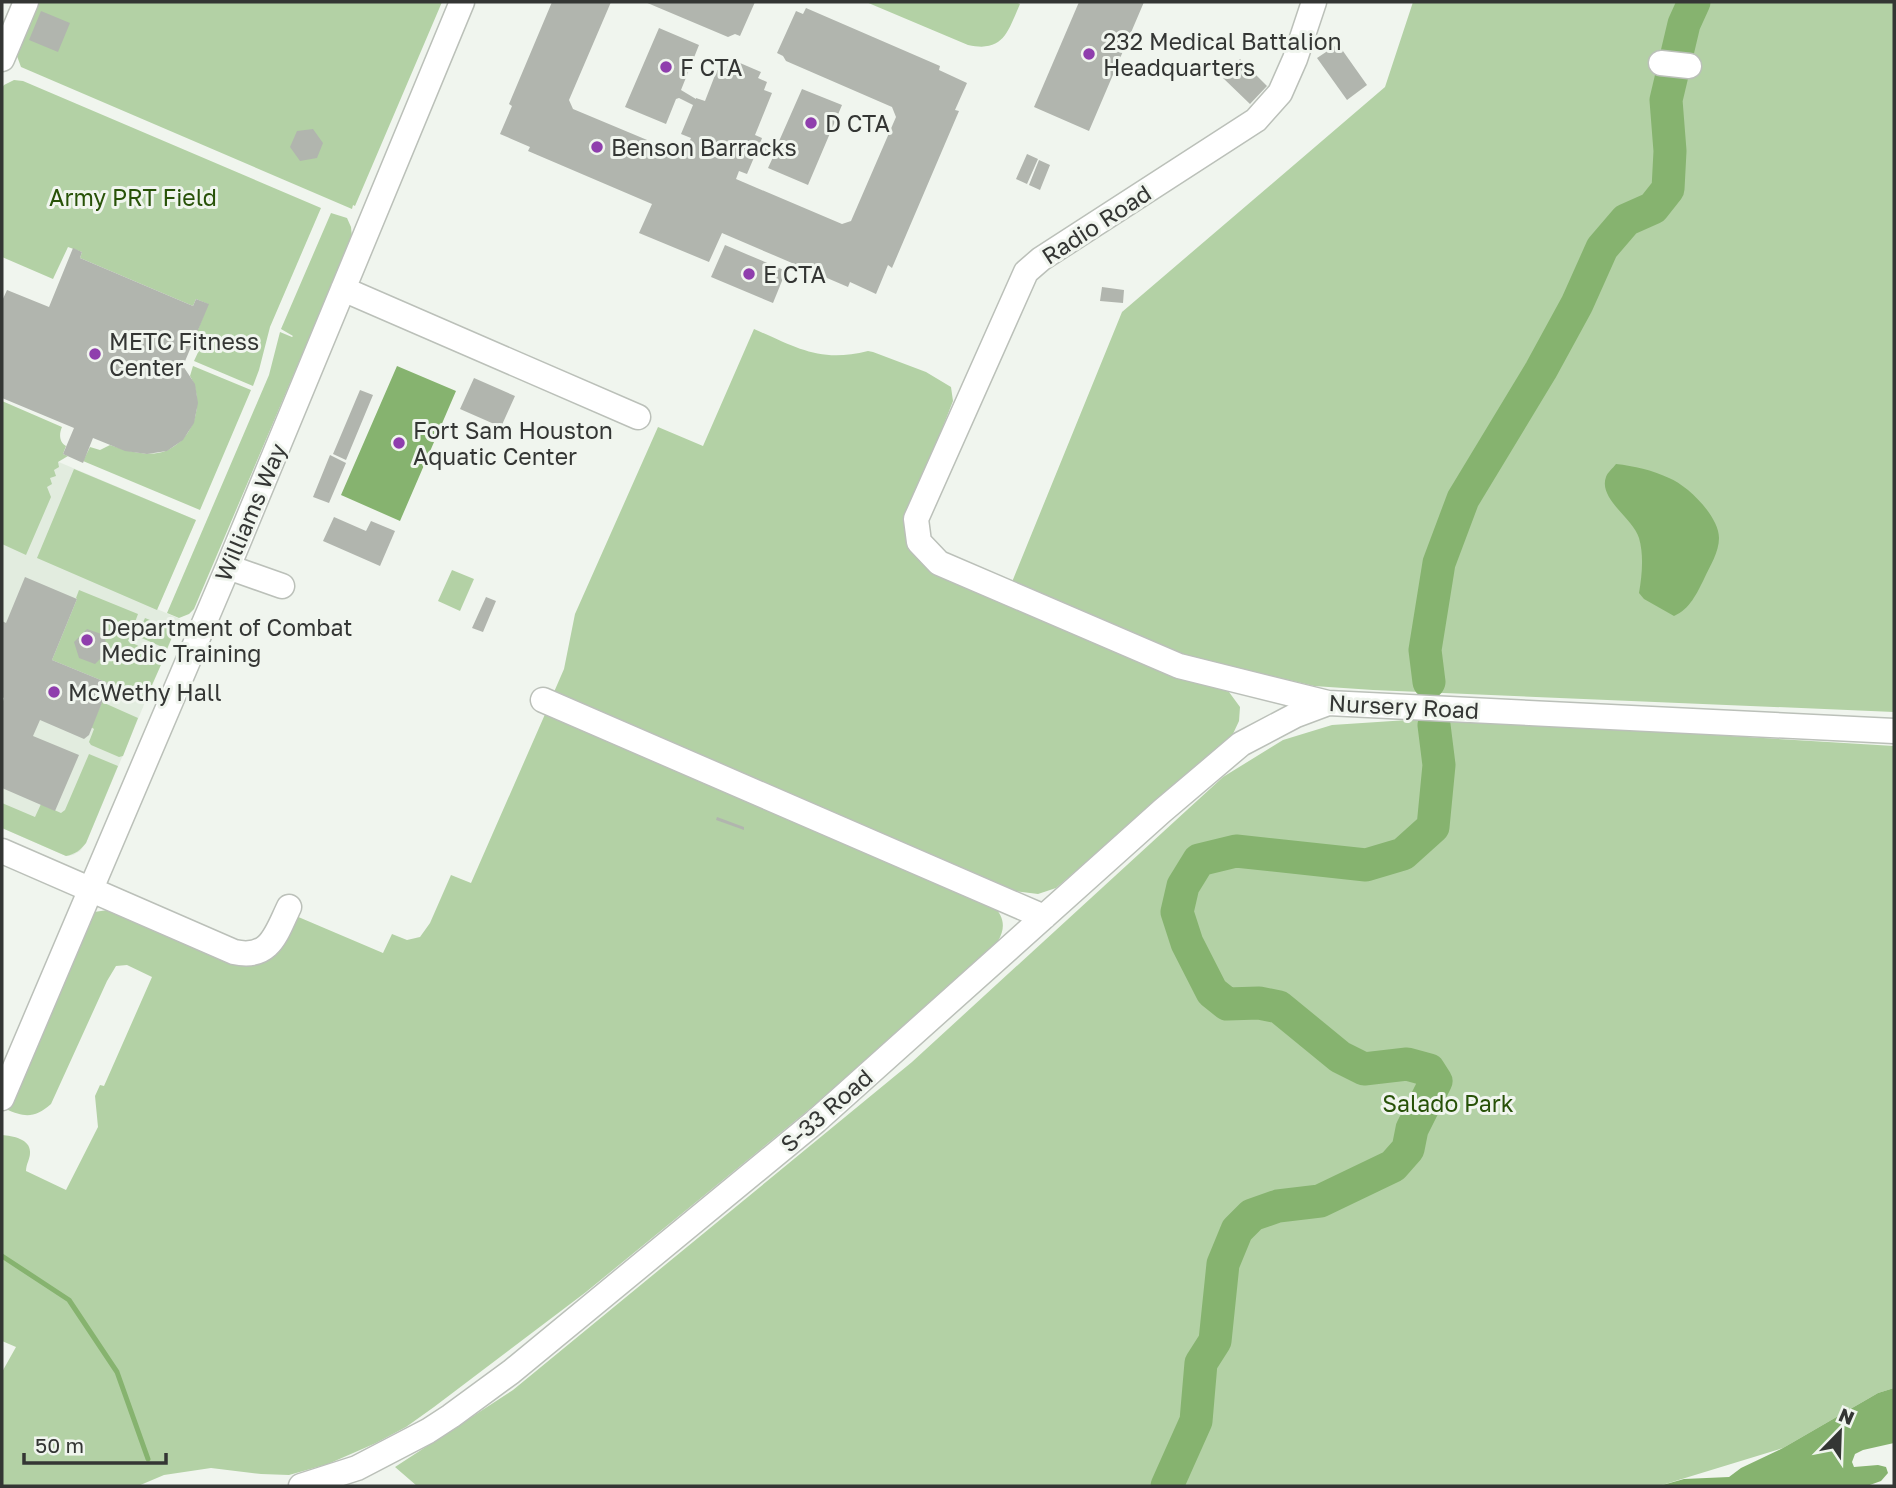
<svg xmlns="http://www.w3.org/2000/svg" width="1896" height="1488" font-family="'Golos Text',sans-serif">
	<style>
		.built { fill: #e2ecdf }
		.green { fill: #b3d1a5 }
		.water { fill: #86b36f }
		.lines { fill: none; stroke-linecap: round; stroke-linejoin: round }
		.stream { stroke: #86b36f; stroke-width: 5 }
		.river { stroke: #86b36f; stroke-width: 33 }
		.building { fill: #b1b5ae }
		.minor-casing { stroke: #bbc0b9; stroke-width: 27 }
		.minor { stroke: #fff; stroke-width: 24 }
		.poi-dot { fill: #8f3ead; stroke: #f0f5ee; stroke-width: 2.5 }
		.labels { text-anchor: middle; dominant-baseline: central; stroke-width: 6; stroke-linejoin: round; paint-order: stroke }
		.poi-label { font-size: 23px; fill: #343634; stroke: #f0f5ee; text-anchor: start }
		.park-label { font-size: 23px; fill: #285208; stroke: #f0f5ee }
		.street-label { font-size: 23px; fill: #343634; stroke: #f0f5ee }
	</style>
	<rect width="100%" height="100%" fill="#f0f5ee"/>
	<!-- built -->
	<path class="built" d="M 2,438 L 196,520 L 157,609 L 180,619 L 86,843 L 80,851 L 73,855 L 66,856 L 2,828 Z"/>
	<!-- green -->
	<path class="green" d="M 33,2 L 442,2 L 355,206 L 353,205 L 352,209 L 21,67 L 14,48 Z
		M 866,2 L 1016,2 L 1020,4 C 1008,31 1004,53 968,45 Z
		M 1413,2 L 1894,2 L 1894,712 L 1373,690 L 1314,686 L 1180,654 L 1012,582 L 1122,312 L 1385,87 Z
		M 14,80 L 23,81 L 321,208 L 270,327 L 259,370 L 253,386 L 194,361 L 201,346 L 193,342 L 208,304 L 196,299 L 193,306 L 80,258 L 82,252 L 68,247 L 53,279 L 2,257 L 2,88 L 4,85 Z
		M 331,213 L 347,218 L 351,227 L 352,237 L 194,609 L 189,614 L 179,618 L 167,613 L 269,375 L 280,332 L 292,337 L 293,336 L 281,329 Z
		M 754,329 C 798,348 820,363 868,351 L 873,352 L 926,372 L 951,387 L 953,401 L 915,498 L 907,528 L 908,549 L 929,570 L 1229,692 L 1240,707 L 1239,721 L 1232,736 L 1056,888 L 1038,894 L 1015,891 L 554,692 L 564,669 L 575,614 L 658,427 L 703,446 Z
		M 193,366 L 251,390 L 200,510 L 83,461 L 90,447 L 100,450 L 110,445 C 127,451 150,458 168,450 C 195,437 205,402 190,376 Z
		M 2,401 L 62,427 C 59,434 59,442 66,446 L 63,454 L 68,456 L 58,462 L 59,467 L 54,470 L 56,476 L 50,478 L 52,484 L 47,487 L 51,497 L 26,555 L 2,544 Z
		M 74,469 L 196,520 L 157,610 L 37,558 Z
		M 452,570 L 474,579 L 460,611 L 438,601 Z
		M 79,590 L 138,614 L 128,641 L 164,658 L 144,703 L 108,687 L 108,683 L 52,660 L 77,599 L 76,598 Z
		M 145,618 L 175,630 L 167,649 L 137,636 Z
		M 102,702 L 138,718 L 123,756 L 119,757 L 91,745 L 89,742 L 94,729 L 91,727 Z
		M 546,712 L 993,905 C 1004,917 1006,927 998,941 L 844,1081 L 586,1292 L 434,1407 L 406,1427 L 376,1443 L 328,1464 L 289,1475 L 261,1474 L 211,1468 L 164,1475 L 138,1486 L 2,1486 L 2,1372 L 16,1347 L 2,1341 L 2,1135 C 13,1136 31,1139 30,1153 C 30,1159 26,1164 26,1171 L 66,1190 L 98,1127 L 95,1096 L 100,1085 L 104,1086 L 152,977 L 127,965 L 116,966 L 107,981 L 51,1104 C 35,1118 25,1118 6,1109 L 94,912 L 108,910 L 267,960 C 283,950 288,933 296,916 L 383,953 L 392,934 L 407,940 L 420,937 L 430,923 L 451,875 L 471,883 Z
		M 1438,718 L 1894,746 L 1894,1388 L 1878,1393 L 1783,1448 L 1659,1486 L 417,1486 L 395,1467 L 513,1390 L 912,1062 L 1223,777 L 1283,740 L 1332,725 Z
		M 89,754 L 118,766 L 86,843 C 80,850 76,854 66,856 L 2,828 L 2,803 L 35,817 L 41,804 L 61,813 L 65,810 Z"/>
	<!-- water -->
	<path class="water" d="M 397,366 L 456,391 L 400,521 L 341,495 Z
		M 1616,464 C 1634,466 1652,470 1669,478 C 1687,485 1719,516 1719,538 C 1719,552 1710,566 1704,579 C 1697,593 1690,609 1674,616 L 1644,599 L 1639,593 C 1642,576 1644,555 1639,538 C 1633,518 1598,499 1606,477 C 1607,473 1613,468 1616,464 Z
		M 1894,1388 L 1894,1443 L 1863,1450 L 1855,1454 L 1852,1462 L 1854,1467 L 1878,1465 L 1886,1467 L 1888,1473 L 1881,1481 L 1867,1486 L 1659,1486 L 1684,1479 L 1729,1477 L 1741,1468 L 1783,1448 L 1878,1393 Z"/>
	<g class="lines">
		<!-- stream -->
		<path class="stream" d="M 2,1256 L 69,1300 L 117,1372 L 148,1459"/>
		<!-- river -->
		<path class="river" d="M 1429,682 L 1425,650 L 1439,563 L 1463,499 L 1541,370 L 1577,304 L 1602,248 L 1626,220 L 1653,208 L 1668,189 L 1670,151 L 1666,100 L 1684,24 L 1694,2
			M 1167,1486 L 1196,1421 L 1201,1363 L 1215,1341 L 1223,1264 L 1237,1230 L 1252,1215 L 1278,1206 L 1320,1201 L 1393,1166 L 1408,1149 L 1412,1129 L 1436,1081 L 1429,1070 L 1407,1064 L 1364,1069 L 1340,1057 L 1279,1007 L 1259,1003 L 1227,1004 L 1212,992 L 1187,943 L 1177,912 L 1183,886 L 1199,860 L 1236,851 L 1366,865 L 1403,854 L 1433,827 L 1439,765 L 1434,725"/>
	</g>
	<!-- building -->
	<path class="building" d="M 552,2 L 611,2 L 569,100 L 573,109 L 683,155 L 691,138 L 681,134 L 693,105 L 679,98 L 676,99 L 666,124 L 625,107 L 659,28 L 699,45 L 681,90 L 696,99 L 696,98 L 705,101 L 717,70 L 725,73 L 728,66 L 737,70 L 740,63 L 761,72 L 758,78 L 767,82 L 764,90 L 772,93 L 755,135 L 762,138 L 761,141 L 776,148 L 802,89 L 842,105 L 808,185 L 768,168 L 774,155 L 758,148 L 747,174 L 739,171 L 736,179 L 842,224 L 851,221 L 896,117 L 892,107 L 786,61 L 783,56 L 777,53 L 796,11 L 803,14 L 806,8 L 940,66 L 939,70 L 967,83 L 955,110 L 959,111 L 892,268 L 888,265 L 876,294 L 850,282 L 848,287 L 722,233 L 709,262 L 639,233 L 652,204 L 528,151 L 530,147 L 500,134 L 512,106 L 509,104 Z
		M 645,2 L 755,2 L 740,36 L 735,34 L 728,37 Z
		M 1079,2 L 1144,2 L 1089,131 L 1034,107 Z
		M 41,11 L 70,23 L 58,52 L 29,40 Z
		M 1338,44 L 1367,85 L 1347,100 L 1317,58 Z
		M 1240,59 L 1267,86 L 1250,104 L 1223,78 Z
		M 313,129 L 323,143 L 317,158 L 300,161 L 290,147 L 297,131 Z
		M 1027,154 L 1038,159 L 1027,184 L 1016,179 Z
		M 1039,160 L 1050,165 L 1040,190 L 1029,185 Z
		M 725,245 L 786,271 L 773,303 L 711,277 Z
		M 73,248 L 82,252 L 80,258 L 193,306 L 196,299 L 209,304 L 183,366 L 195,384 L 198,403 L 194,423 L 183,440 L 167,451 L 147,454 L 125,451 L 93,438 L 83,463 L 63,454 L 74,428 L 2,398 L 2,301 L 7,290 L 49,307 Z
		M 1102,287 L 1124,290 L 1123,303 L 1100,301 Z
		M 474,378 L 515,396 L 501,427 L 460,409 Z
		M 360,390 L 373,395 L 346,460 L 333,454 Z
		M 330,455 L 346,463 L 329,503 L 313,497 Z
		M 334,517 L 366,531 L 371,521 L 395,531 L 380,566 L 323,541 Z
		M 25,577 L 77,599 L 52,660 L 108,683 L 109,685 L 89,735 L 84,739 L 40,720 L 33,736 L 79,755 L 55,811 L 2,788 L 2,704 L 4,698 L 2,697 L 2,621 L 6,623 Z
		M 486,597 L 496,601 L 483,632 L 472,628 Z
		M 87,629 L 104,635 L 108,651 L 95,664 L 79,658 L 74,642 Z
		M 717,817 L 744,827 L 744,830 L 716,820 Z"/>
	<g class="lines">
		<defs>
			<path id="minor" d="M 1314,2 L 1295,59 L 1280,93 L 1256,120 L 1041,259 L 1026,272 L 916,519 L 919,542 L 939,563 L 1179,666 L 1328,703 L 1894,731
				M 2,59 L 26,2
				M 1661,63 L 1689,66
				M 343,289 L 638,417
				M 228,567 L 282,586
				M 543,700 L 1044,917
				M 2,851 L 234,952 C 270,960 276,934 289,907
				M 2,1098 L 228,567 L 462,2
				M 301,1486 L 357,1468 L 428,1431 L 451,1416 L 511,1372 L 816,1121 L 1162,811 L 1241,744 L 1296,715 L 1328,703"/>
		</defs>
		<!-- minor casing -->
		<use href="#minor" class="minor-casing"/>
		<!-- minor -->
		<use href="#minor" class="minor"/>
	</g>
	<!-- markers -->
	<g class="poi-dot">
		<circle cx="1089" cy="54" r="7"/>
		<circle cx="666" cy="67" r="7"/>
		<circle cx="811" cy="123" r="7"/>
		<circle cx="597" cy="147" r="7"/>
		<circle cx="749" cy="274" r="7"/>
		<circle cx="95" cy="354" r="7"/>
		<circle cx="399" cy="443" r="7"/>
		<circle cx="87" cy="640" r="7"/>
		<circle cx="54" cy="692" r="7"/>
	</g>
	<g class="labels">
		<!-- poi labels -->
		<g class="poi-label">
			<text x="1103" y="41">232 Medical Battalion<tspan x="1103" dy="26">Headquarters</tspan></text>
			<text x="680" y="67">F CTA</text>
			<text x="825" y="123">D CTA</text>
			<text x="611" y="147">Benson Barracks</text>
			<text x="763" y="274">E CTA</text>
			<text x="109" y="341">METC Fitness<tspan x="109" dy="26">Center</tspan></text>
			<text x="413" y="430">Fort Sam Houston<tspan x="413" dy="26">Aquatic Center</tspan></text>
			<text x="101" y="627">Department of Combat<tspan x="101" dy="26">Medic Training</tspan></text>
			<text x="68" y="692">McWethy Hall</text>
		</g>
		<!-- park labels -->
		<g class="park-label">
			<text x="133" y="197">Army PRT Field</text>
			<text x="1448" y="1103">Salado Park</text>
		</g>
		<!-- street labels -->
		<g class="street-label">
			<text transform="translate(1096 224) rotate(-33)">Radio Road</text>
			<text transform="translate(250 512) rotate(-67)">Williams Way</text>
			<text transform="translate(1404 706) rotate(3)">Nursery Road</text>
			<text transform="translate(826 1110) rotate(-41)">S-33 Road</text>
		</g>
	</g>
	<!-- border -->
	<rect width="1896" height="1488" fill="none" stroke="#343634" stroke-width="7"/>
	<!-- north arrow -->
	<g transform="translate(1840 1432) rotate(23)" stroke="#f0f5ee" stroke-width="5" paint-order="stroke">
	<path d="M0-5L12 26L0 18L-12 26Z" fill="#343634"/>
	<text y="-10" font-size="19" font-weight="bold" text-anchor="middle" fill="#343634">N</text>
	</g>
	<!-- scale -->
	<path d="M24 1453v10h142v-10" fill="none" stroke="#343634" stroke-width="3.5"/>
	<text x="35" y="1453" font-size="21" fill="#343634" stroke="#f0f5ee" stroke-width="5" paint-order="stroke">50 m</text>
</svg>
